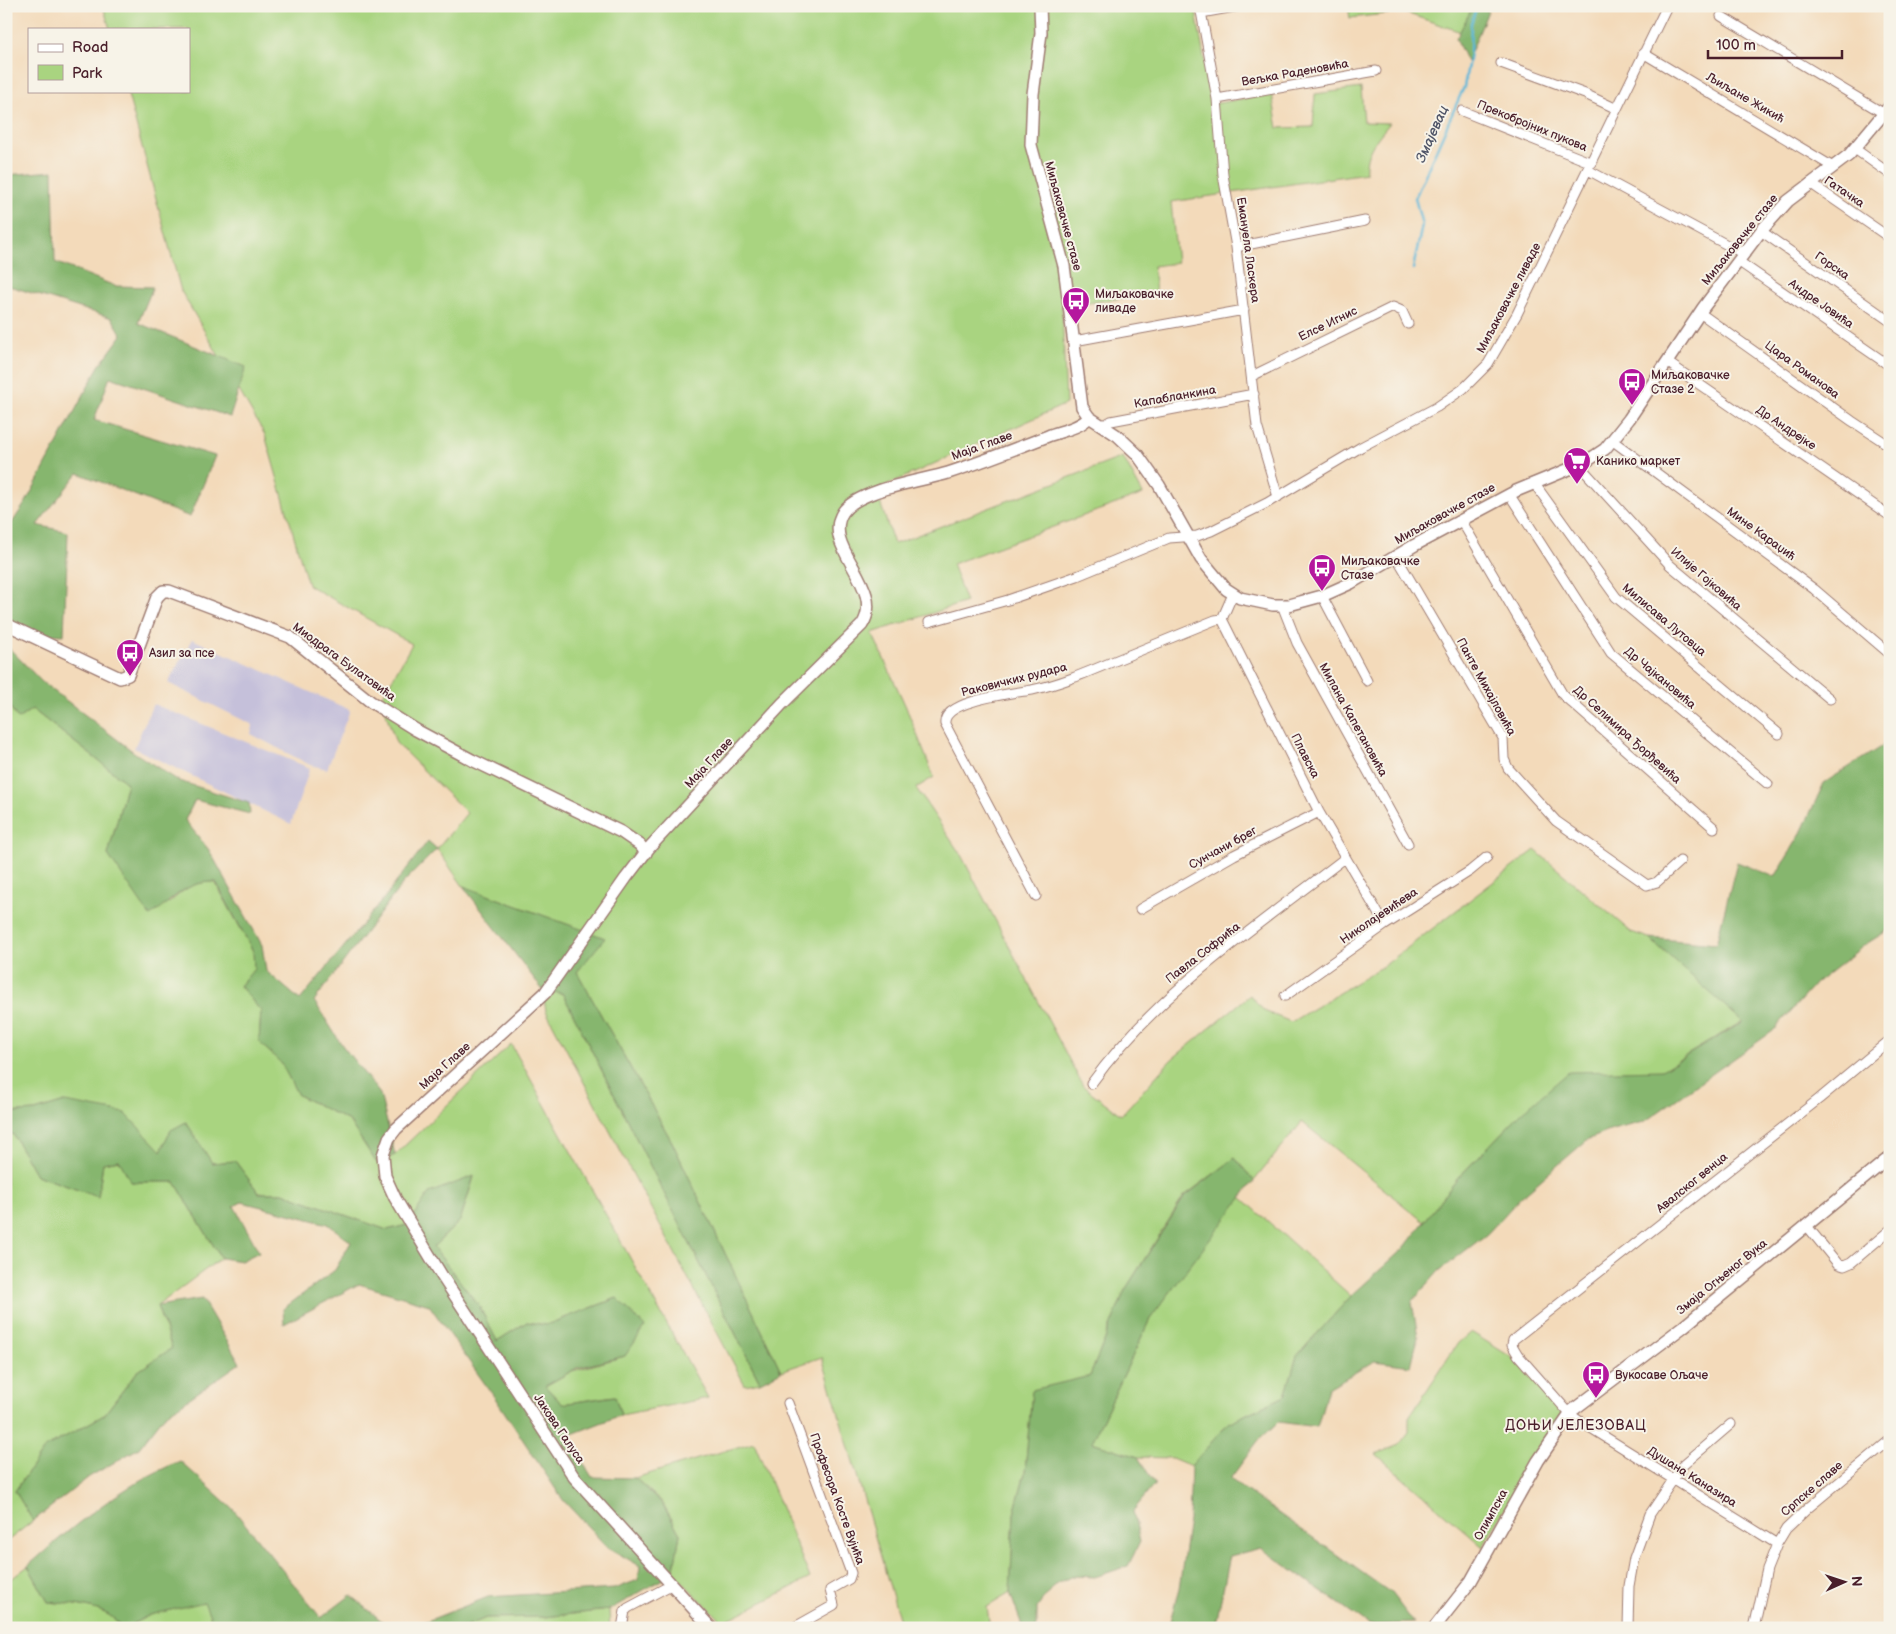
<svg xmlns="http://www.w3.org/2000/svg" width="1896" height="1634" font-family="'Balsamiq Sans',sans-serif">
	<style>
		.industrial { fill: #c5c0da }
		.green { fill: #a9d480; stroke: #7a7a56 }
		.forest { fill: #86b66e; stroke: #686a4c }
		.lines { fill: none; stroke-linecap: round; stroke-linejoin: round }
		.stream { stroke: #5bb8d9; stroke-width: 2.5 }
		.minor-casing { stroke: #9e7c72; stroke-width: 11 }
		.tertiary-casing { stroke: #9e7c72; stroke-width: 14 }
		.minor { stroke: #fff; stroke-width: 9 }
		.tertiary { stroke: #fff; stroke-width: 11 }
		.labels { text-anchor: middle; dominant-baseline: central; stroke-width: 4; stroke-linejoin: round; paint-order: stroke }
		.street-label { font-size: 12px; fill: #4a1f2b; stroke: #f7f3e8 }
		.poi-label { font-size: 12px; fill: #4a1f2b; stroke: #f7f3e8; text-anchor: start }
		.water-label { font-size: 14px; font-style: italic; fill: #505568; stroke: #f7f3e8 }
		.neighbourhood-label { font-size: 14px; letter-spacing: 1px; fill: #4a1f2b; stroke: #f7f3e8 }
	</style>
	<rect width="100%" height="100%" fill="#f7f3e8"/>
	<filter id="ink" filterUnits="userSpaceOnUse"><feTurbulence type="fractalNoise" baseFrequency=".02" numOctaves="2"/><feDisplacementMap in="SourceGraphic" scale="10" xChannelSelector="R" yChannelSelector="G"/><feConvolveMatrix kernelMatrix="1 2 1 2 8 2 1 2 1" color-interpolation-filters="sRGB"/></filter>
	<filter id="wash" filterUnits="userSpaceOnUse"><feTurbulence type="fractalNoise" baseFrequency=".0096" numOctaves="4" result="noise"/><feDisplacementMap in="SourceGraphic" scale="20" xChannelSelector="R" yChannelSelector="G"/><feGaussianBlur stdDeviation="1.12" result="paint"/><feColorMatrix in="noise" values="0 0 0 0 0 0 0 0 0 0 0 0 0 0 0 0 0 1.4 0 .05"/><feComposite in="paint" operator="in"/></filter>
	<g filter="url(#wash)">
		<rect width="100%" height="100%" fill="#f3daba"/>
		<!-- industrial -->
		<path class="industrial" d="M 192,639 L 350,710 L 327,769 L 310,765 L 251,734 L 253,725 L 168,683 Z
			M 153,704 L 310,768 L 291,824 L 134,748 Z"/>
		<!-- green -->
		<path class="green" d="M 103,6 L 1195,6 L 1212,104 L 1272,94 L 1278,128 L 1313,127 L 1315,94 L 1361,88 L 1364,122 L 1390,123 C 1377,138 1364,153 1366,173 L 1171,202 L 1177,263 L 1153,266 L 1156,293 L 1062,307 L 1066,404 L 876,490 L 894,544 L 1123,457 L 1143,494 L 952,564 L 966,602 L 872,633 L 906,707 L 934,777 L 916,788 L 961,855 L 1083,1086 L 1121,1115 L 1171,1060 L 1250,995 L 1264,1011 L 1291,1022 L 1385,965 L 1535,850 L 1631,932 L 1649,938 L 1743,1021 L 1662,1070 L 1520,1114 L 1458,1178 L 1424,1222 L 1302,1122 L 1254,1181 L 1235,1158 L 1184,1196 L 1125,1290 L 1090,1376 L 1032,1391 L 1025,1473 L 1014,1514 L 1010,1593 L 987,1607 L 990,1628 L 902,1628 L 822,1357 L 781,1371 L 672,1142 L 577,972 L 604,938 L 463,886 L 437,849 L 467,813 L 396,743 L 381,699 L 412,644 L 308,585 L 265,435 L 181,291 L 127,91 L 189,91 L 189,29 L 110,29 Z
			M 1348,6 L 1473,6 L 1461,32 L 1403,12 L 1350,18 Z
			M 6,701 L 18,719 L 32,709 L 127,783 L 108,855 L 169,903 C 186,888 192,882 215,882 L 253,951 L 255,969 L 240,986 L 261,1011 L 259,1042 L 281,1062 L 298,1095 L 349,1121 L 376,1162 L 395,1155 L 511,1044 L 708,1398 L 621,1415 L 614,1396 L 562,1404 L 545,1386 L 572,1371 L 625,1356 L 617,1298 L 546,1325 L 527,1322 L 497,1341 L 479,1306 L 433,1247 L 460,1221 L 474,1177 L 407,1225 L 387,1230 L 283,1193 L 259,1193 L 235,1161 L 212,1163 L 186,1122 L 171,1131 L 161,1151 L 65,1102 L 35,1111 L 6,1113 Z
			M 542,989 L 563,994 L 760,1382 L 745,1385 L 546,1011 Z
			M 6,1134 L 13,1134 L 36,1175 L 98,1197 L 103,1163 L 119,1160 L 132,1182 L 175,1182 L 221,1258 L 157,1306 L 172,1348 L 137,1372 L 104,1415 L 45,1448 L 15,1491 L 33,1521 L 6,1542 Z
			M 1241,1197 L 1351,1296 L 1297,1356 L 1285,1396 L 1228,1423 L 1191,1466 L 1172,1458 L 1138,1457 L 1092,1442 L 1150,1319 Z
			M 1471,1332 L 1516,1360 L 1563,1414 L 1534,1457 L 1483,1547 L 1376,1454 L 1399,1445 L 1409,1432 L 1409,1417 L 1458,1343 Z
			M 754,1442 L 810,1578 L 723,1622 L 673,1573 L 680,1534 L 662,1502 L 635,1478 Z
			M 28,1566 L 48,1602 C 68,1604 112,1606 121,1628 L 6,1628 L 6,1583 Z
			M 205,1601 L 215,1628 L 133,1628 L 132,1624 L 150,1615 Z
			M 609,1610 L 610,1628 L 461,1628 L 486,1618 L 544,1617 Z"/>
		<!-- forest -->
		<path class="forest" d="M 1473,6 L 1490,6 L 1467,62 L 1456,39 Z
			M 53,171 L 55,262 L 115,286 L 153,287 L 138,323 L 246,367 L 230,417 L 110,377 L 94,420 L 215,456 L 190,517 L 78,473 L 37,525 L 68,532 L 64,635 L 6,632 L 6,532 L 26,502 L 99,366 L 122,335 L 112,318 L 6,285 L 6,175 Z
			M 6,645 L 42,682 L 135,753 L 179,781 L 249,803 L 250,814 L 195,800 L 185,820 L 209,850 L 262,945 L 266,971 L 300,1000 L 385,897 L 428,841 L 437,849 L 403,883 L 314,1001 L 342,1045 L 380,1094 L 395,1155 L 376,1162 L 349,1121 L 298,1095 L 281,1063 L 259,1042 L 261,1011 L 240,986 L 254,969 L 253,951 L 216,882 C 184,881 174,900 150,916 L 108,855 L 127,783 L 32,709 L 18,719 L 6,701 Z
			M 1890,741 L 1890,929 L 1866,944 L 1816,983 L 1773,1031 L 1644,1122 L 1612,1130 L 1587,1140 L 1521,1197 L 1487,1234 L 1439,1271 L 1412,1302 L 1418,1337 L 1411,1366 L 1375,1361 L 1328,1388 L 1317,1427 L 1278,1422 L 1258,1441 L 1230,1479 L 1391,1593 L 1414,1623 L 1369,1625 L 1261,1548 L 1230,1556 L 1215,1628 L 1168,1628 L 1179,1589 L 1189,1520 L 1191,1466 L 1228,1423 L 1285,1396 L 1297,1356 L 1351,1296 L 1404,1248 L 1458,1178 L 1520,1114 L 1569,1072 L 1662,1070 L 1743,1022 L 1649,938 L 1716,944 L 1737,862 L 1775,877 L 1800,835 L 1824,783 Z
			M 463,886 L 605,938 L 577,972 L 672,1142 L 781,1371 L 760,1382 L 563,994 L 542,989 Z
			M 65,1102 L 125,1113 L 161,1151 L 171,1130 L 186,1122 L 212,1163 L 235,1161 L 259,1193 L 283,1193 L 387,1230 L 407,1225 L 429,1193 L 474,1176 L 460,1221 L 433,1247 L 479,1306 L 497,1341 L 527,1322 L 546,1325 L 617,1298 L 645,1327 L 625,1356 L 577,1368 L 545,1386 L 562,1404 L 615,1396 L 621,1415 L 567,1436 L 592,1477 L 635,1478 L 662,1503 L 680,1534 L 673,1573 L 609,1610 L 544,1617 L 486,1618 L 462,1628 L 409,1628 L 488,1597 L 614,1589 L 638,1580 L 640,1566 L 607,1547 L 563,1500 L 495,1398 L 429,1305 L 359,1284 L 284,1324 L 283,1309 L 335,1270 L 351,1242 L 328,1224 L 242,1202 L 234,1206 L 259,1252 L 241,1261 L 221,1258 L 175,1182 L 131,1182 L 119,1160 L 103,1163 L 98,1197 L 36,1175 L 13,1134 L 6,1134 L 6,1113 L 35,1111 Z
			M 1235,1158 L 1254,1181 L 1150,1319 L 1092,1442 L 1138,1457 L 1155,1484 L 1133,1511 L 1140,1542 L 1128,1566 L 1095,1577 L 1072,1576 L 1053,1586 L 1037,1608 L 1037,1628 L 1023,1628 L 1010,1593 L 1014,1514 L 1025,1473 L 1032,1390 L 1090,1376 L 1125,1290 L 1185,1196 Z
			M 202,1299 L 240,1363 L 164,1416 L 139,1448 L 89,1477 L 33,1521 L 15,1491 L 45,1448 L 104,1415 L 137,1372 L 172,1348 L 157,1306 Z
			M 180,1461 L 233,1509 L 321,1618 L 351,1595 L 390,1628 L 215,1628 L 204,1602 L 150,1615 L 132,1624 L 133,1628 L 121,1628 C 112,1606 68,1604 48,1602 L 28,1566 C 75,1524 121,1486 180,1461 Z"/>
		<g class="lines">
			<!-- stream -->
			<path class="stream" d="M 1413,269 L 1422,225 L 1415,198 L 1464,87 L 1470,54 L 1471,23 L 1477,6"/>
		</g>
	</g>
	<g filter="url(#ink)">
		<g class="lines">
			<defs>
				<path id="minor" d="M 1200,6 L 1217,99 L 1223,175 L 1236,247 L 1257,426 L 1278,497
					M 1201,13 L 1240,6
					M 1721,16 L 1883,113
					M 1643,53 L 1833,167
					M 1501,63 L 1585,94 L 1617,109
					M 1217,99 L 1376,71
					M 1462,111 L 1592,163
					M 1855,149 L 1890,174
					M 1588,170 L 1744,254
					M 1810,183 L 1890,238
					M 1761,231 L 1890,321
					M 1236,247 L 1365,221
					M 1738,261 L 1890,366
					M 1700,313 L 1852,421 L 1890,446
					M 1074,341 L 1244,310
					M 1667,362 L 1890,516
					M 1252,376 L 1393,307 L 1402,311 L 1408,324
					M 1102,426 L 1111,421 L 1254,394
					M 1613,441 L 1814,589 L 1890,654
					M 1579,465 L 1670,565 L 1830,699
					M 1534,483 L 1616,597 L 1779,734
					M 1509,494 L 1611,653 L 1768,784
					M 1461,520 L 1563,695 L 1714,828
					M 1396,556 L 1503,738 L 1504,759 L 1508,768 L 1556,821 L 1647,885 L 1657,882 L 1680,861
					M 1322,596 L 1367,681
					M 1282,605 L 1297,643 L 1408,844
					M 1222,619 L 1319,812 L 1385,925
					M 1222,619 L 1233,594
					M 929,622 L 1008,600 L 1077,576 L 1169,538 L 1197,536 L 1211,531 L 1267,503 L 1361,447 L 1437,407 L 1463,389 L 1488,364 L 1517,314 L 1667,6
					M 1036,896 L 945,724 C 942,700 1015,693 1032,690 C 1060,684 1086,673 1112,662 C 1146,648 1180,634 1215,620 L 1222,619
					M 1140,909 L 1234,855 L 1319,812
					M 1285,996 L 1385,925 L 1470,871 L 1487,857
					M 1091,1084 C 1158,991 1256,927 1345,858
					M 1807,1226 L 1838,1264 L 1844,1266 L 1851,1263 L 1890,1230
					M 788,1403 L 851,1573 L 849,1579 L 830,1590 L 834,1605 L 793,1628
					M 1777,1544 L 1578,1420 L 1570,1414 L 1518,1355 L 1512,1345 L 1513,1340 L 1819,1099 L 1890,1040
					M 622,1628 L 625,1611 L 628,1608 L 671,1585
					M 1628,1628 L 1629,1586 L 1634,1558 L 1650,1514 L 1683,1465 L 1731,1424
					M 1754,1628 L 1767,1569 L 1777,1544 L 1786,1529 L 1808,1508 L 1890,1440"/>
				<path id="tertiary" d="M 1040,6 L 1041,33 L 1033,94 L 1031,145 L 1064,266 L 1082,407 L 1089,417 L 1118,436 L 1137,454 L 1159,485 L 1201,559 L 1226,589 L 1240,598 L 1273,605 L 1289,605 L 1322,596 L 1351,583 L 1415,545 L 1516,491 L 1584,463 L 1605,449 L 1629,419 L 1703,308 L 1761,231 L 1788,201 L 1849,155 L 1890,106
					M 6,624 L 120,678 L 128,675 L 157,597 L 163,591 L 169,591 L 290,637 L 371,702 L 416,730 L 472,760 L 621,832 L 640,845 L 646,853
					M 711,1628 L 574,1477 L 442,1276 L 395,1198 L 385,1176 L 383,1155 L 389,1138 L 396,1129 L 545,993 L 626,878 L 649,848 L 782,704 L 862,625 C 887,587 820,547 843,512 C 859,489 922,481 948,473 C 982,462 1015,449 1048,436 C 1060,431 1081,428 1089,417
					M 1434,1628 L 1471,1581 L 1538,1461 L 1573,1410 L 1683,1327 L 1890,1157"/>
			</defs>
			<!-- minor casing -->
			<use href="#minor" class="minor-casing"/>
			<!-- tertiary casing -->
			<use href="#tertiary" class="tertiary-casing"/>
			<!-- minor -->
			<use href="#minor" class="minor"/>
			<!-- tertiary -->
			<use href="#tertiary" class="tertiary"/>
		</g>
	</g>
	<!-- icons -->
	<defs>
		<symbol id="bus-pin" viewBox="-11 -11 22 30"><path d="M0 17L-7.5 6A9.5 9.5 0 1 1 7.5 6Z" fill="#b5179e" stroke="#f7f3e8"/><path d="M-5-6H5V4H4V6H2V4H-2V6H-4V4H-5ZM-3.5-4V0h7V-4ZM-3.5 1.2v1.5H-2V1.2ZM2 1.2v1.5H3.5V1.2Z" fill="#fff"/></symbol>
		<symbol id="supermarket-pin" viewBox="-11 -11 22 30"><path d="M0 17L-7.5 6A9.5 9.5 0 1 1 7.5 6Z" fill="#b5179e" stroke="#f7f3e8"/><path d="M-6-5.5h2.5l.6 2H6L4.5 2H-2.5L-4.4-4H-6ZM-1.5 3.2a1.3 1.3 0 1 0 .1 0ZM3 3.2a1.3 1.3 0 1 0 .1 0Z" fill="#fff"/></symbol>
	</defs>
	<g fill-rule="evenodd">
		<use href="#bus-pin" x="1060" y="285" width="32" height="43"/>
		<use href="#bus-pin" x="1616" y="366" width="32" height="43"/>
		<use href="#supermarket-pin" x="1561" y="445" width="32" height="43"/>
		<use href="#bus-pin" x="1306" y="552" width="32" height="43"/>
		<use href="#bus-pin" x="114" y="637" width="32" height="43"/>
		<use href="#bus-pin" x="1580" y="1359" width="32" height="43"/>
	</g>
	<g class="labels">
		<!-- street labels -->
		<g class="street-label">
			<text transform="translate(1295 73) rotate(-10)">Вељка Раденовића</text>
			<text transform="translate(1745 98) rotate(30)">Љиљане Жикић</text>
			<text transform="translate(1532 126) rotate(22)">Прекобројних пукова</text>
			<text transform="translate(1844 192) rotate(34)">Гатачка</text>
			<text transform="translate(1063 216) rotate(75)">Миљаковачке стазе</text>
			<text transform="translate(1740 240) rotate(-51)">Миљаковачке стазе</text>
			<text transform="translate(1248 250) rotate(82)">Емануела Ласкера</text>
			<text transform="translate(1832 266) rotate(35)">Горска</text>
			<text transform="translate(1509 298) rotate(-62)">Миљаковачке ливаде</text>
			<text transform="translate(1821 304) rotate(35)">Андре Јовића</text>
			<text transform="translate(1328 324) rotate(-26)">Елсе Игнис</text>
			<text transform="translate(1802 370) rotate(36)">Цара Романова</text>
			<text transform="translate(1175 397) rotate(-10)">Капабланкина</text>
			<text transform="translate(1786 428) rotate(34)">Др Андрејке</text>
			<text transform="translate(982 446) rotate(-20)">Маја Главе</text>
			<text transform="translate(1445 514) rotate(-29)">Миљаковачке стазе</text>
			<text transform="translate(1761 534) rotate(36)">Мине Караџић</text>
			<text transform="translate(1706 579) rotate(41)">Илије Гојковића</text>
			<text transform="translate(1664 620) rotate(40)">Милисава Лутовца</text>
			<text transform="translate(344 662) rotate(36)">Миодрага Булатовића</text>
			<text transform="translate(1660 678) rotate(40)">Др Чајкановића</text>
			<text transform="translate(1014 680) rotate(-14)">Раковичких рудара</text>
			<text transform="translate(1486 687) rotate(61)">Панте Михајловића</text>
			<text transform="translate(1353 720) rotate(61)">Милана Капетановића</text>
			<text transform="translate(1627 735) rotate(42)">Др Селимира Ђорђевића</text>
			<text transform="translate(1305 756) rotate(63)">Плавска</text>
			<text transform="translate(709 763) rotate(-47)">Маја Главе</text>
			<text transform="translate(1223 848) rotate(-29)">Сунчани брег</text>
			<text transform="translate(1379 916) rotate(-34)">Николајевићева</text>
			<text transform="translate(1203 953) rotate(-38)">Павла Софрића</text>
			<text transform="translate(445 1066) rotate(-42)">Маја Главе</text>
			<text transform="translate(1692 1183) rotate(-39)">Авалског венца</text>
			<text transform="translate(1722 1277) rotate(-39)">Змаја Огњеног Вука</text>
			<text transform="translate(559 1429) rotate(56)">Јакова Галуса</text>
			<text transform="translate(1692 1477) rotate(32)">Душана Каназира</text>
			<text transform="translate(1812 1489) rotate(-41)">Српске славе</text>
			<text transform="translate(837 1499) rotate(70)">Професора Косте Вујића</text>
			<text transform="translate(1491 1515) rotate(-61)">Олимпска</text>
		</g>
		<!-- poi labels -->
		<g class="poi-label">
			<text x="1095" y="294">Миљаковачке<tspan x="1095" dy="14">ливаде</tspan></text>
			<text x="1651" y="375">Миљаковачке<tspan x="1651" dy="14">Стазе 2</tspan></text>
			<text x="1596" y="461">Канико маркет</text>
			<text x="1341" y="561">Миљаковачке<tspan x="1341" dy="14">Стазе</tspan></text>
			<text x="149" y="653">Азил за псе</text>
			<text x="1615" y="1375">Вукосаве Ољаче</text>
		</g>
		<!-- water labels -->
		<g class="water-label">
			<text transform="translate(1432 134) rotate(-66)">Змајевац</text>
		</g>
		<!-- neighbourhood labels -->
		<g class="neighbourhood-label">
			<text x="1576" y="1425">ДОЊИ ЈЕЛЕЗОВАЦ</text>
		</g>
	</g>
	<!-- margin -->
	<rect width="1896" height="1634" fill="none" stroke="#f7f3e8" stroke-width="25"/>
	<!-- legend -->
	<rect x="28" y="28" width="162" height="65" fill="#f7f3e8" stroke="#b29e9c"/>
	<rect x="38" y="44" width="25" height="8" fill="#ffffff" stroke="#b29e9c"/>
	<text x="72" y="52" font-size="15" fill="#4a1f2b">Road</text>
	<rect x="38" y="65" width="25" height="15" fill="#a9d480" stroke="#b29e9c"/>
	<text x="72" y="78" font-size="15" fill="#4a1f2b">Park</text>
	<!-- north arrow -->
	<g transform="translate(1844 1582) rotate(87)" stroke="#f7f3e8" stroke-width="4" paint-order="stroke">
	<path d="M0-4L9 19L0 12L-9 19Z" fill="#4a1f2b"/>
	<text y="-8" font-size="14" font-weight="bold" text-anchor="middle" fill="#4a1f2b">N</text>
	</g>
	<!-- scale -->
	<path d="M1708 50v8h134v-8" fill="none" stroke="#4a1f2b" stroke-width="2.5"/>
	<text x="1716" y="50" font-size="15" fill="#4a1f2b" stroke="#f7f3e8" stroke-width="4" paint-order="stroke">100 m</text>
</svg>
